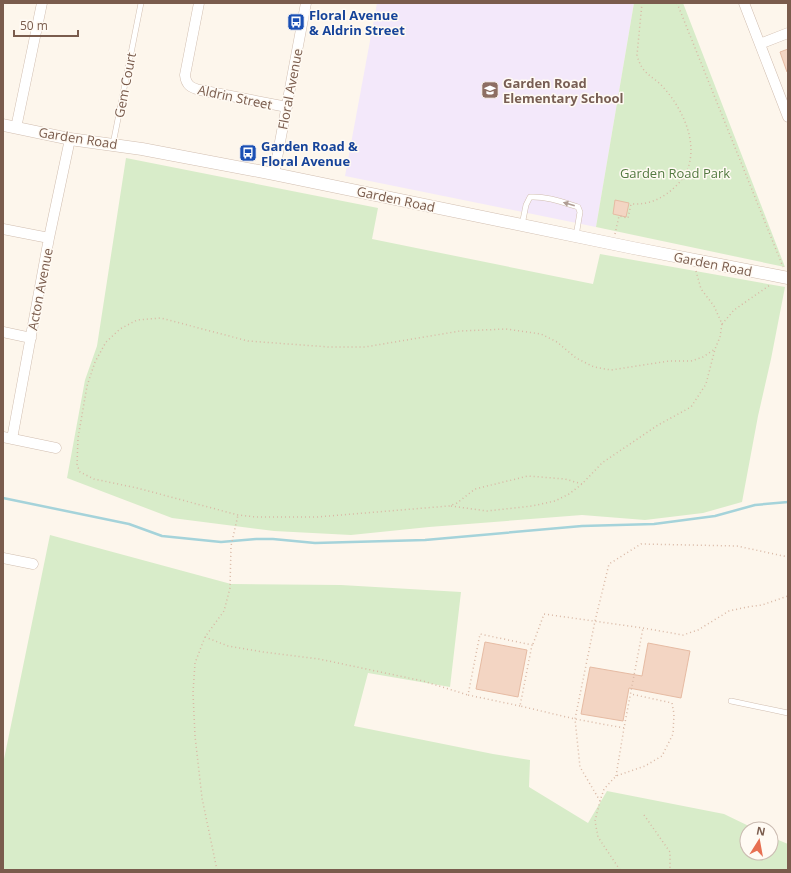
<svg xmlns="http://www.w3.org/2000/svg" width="791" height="873" font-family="'Open Sans',sans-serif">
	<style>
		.education { fill: #f3e8fa }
		.green { fill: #d8ecc9 }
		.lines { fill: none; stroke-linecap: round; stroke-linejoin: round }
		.stream { stroke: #a5d3da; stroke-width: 2.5 }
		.building { fill: #f3d5c3; stroke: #e6bba3 }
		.service-casing { stroke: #d1beb0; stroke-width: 6 }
		.minor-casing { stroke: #d1beb0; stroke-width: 11 }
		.tertiary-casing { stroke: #d1beb0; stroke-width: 13 }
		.path { stroke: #d9b8a5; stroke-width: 1.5; stroke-dasharray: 1 3; stroke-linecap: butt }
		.service { stroke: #fff; stroke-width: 5 }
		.minor { stroke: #fff; stroke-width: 10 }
		.tertiary { stroke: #fff; stroke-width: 12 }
		.oneway { fill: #af9d94 }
		.labels { text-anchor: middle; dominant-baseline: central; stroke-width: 3; stroke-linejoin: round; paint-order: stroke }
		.transit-label { font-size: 13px; font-weight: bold; fill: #164399; stroke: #fffaf3; text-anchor: start }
		.education-label { font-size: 13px; font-weight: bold; fill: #785e54; stroke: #fffaf3; text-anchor: start }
		.street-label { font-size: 13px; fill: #7a5c4d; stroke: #fffaf3 }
		.park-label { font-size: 13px; fill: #537a41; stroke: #fffaf3 }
	</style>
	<rect width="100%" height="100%" fill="#fdf6ec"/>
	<!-- education -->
	<path class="education" d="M 377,3 L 634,3 L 596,227 L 345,176 Z"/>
	<!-- green -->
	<path class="green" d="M 634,3 L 683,3 L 785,267 L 596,227 Z
		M 126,158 L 378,208 L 372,239 L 593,284 L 600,254 L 785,287 L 771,359 L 758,416 L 742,502 L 703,513 L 645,520 L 582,515 L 429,527 L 351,535 L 274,531 L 172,518 L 67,478 L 85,380 L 97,346 Z
		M 50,535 L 231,584 L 341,585 L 461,592 L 450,687 L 368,673 L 354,726 L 493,754 L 530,760 L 529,787 L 588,823 L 607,791 L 724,814 L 755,829 L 747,829 L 747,853 L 771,853 L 771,837 L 788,844 L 788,870 L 3,870 L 3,764 Z"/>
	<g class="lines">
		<!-- stream -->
		<path class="stream" d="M 3,498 L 129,524 L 162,536 L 221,542 L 256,539 L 273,539 L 315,543 L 425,540 L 582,526 L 654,524 L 715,516 L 755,505 L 788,502"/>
	</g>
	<!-- building -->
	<path class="building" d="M 788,49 L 788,72 L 787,72 L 780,52 Z
		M 615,200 L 629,203 L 626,217 L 613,214 Z
		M 485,642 L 527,650 L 518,697 L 476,689 Z
		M 648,643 L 690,651 L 681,698 L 629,688 L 623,721 L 581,714 L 590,667 L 642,676 Z"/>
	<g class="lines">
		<defs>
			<path id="service" d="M 113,144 L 141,3
				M 522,225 L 526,205 L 530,197 C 546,196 562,202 578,207 L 580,212 L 576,236
				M 731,701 L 788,713"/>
			<path id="minor" d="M 199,3 L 185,75 C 186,85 191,88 200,90 L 287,107
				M 744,3 L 788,117
				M 760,44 L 788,33
				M 16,128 L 42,3
				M 274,174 L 306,3
				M 3,229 L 49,238
				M 3,332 L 31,338
				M 3,437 L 56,448
				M 12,439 L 49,238 L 70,139
				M 3,558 L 33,564"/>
			<path id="tertiary" d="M 3,125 L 70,139 L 142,149 L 274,174 L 633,248 L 788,278"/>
		</defs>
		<!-- service casing -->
		<use href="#service" class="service-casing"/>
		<!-- minor casing -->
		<use href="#minor" class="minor-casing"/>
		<!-- tertiary casing -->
		<use href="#tertiary" class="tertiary-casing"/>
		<!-- path -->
		<path class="path" d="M 677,3 L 783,267
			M 615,234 L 619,216 L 628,218 L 631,204 C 650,205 664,198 677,185 C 705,157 686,112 663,87 C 652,75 642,75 637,55 L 642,3
			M 696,271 L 701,289 L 714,306 L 722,324 L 720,337 L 715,349 L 703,357 L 691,361 L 669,361 L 611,370 L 594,367 L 576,358 L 557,342 L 541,334 L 506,329 L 460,331 L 365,347 L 329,347 L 248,341 L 161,318 L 137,320 L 120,329 L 106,342 L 95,362 L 87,386 L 78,438 L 77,465 L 80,472 L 94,479 L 137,488 L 238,515 L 256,517 L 317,517 L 449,506 L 457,503 L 475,489 L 528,476 L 565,479 L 582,484 L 602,463 L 658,425 L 691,407 L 706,384 L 715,349
			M 722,324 L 734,310 L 770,285
			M 451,506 L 487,511 L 532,506 L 555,501 L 569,494 L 582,484
			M 205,637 L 228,646 L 263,652 L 319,659 L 423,681 L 468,695
			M 533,644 L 544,614 L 643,628 L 683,635 L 698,630 L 729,611 L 747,607 L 762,605 L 788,596
			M 520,706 L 468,695 L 480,634 L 532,645 L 520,706 L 575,719 L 624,728 L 643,628
			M 616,776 L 624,728
			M 600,801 L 580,767 L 575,719 L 595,621 L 609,564 L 641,544 L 737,546 L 788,557
			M 644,815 L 670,852 L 670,870
			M 217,870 L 202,798 L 195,736 L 193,693 L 195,663 L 205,637 L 224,611 L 230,588 L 231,546 L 238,515
			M 620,870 L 598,837 L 595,821 L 600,801 L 604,789 L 616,776 L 645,766 L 662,756 L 673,734 L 674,714 L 672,703 L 631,694"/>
		<!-- service -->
		<use href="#service" class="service"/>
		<!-- minor -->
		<use href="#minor" class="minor"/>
		<!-- tertiary -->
		<use href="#tertiary" class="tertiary"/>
	</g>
	<!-- one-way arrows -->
	<defs><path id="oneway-solid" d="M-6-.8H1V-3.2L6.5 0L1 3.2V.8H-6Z"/></defs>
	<use class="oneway" href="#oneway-solid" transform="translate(569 204) rotate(-164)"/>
	<!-- icons -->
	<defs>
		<symbol id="bus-square" viewBox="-11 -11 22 22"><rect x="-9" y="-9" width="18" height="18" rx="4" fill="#1a4fb4" stroke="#fffaf3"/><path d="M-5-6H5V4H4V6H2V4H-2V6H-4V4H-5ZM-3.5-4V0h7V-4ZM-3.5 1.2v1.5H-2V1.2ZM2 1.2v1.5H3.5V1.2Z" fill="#fff"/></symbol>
		<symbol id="school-square" viewBox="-11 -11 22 22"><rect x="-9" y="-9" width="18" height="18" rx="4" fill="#8d6e63" stroke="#fffaf3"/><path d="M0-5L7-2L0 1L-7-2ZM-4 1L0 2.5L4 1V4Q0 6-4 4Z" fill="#fff"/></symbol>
	</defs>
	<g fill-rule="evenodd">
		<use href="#bus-square" x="286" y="12" width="20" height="20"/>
		<use href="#school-square" x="480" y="80" width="20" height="20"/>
		<use href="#bus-square" x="238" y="143" width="20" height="20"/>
	</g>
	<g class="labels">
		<!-- transit labels -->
		<g class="transit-label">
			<text x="309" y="15">Floral Avenue<tspan x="309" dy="15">&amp; Aldrin Street</tspan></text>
			<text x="261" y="146">Garden Road &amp;<tspan x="261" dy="15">Floral Avenue</tspan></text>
		</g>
		<!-- education labels -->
		<g class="education-label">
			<text x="503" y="83">Garden Road<tspan x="503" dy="15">Elementary School</tspan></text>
		</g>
		<!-- street labels -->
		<g class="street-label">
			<text transform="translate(125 85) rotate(-79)">Gem Court</text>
			<text transform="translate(290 89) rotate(-79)">Floral Avenue</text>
			<text transform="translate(235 97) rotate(12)">Aldrin Street</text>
			<text transform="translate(78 138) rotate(9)">Garden Road</text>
			<text transform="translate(396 199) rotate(12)">Garden Road</text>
			<text transform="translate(713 264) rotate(11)">Garden Road</text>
			<text transform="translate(40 289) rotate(-79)">Acton Avenue</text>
		</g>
		<!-- park labels -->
		<g class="park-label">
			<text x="675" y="173">Garden Road Park</text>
		</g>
	</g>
	<!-- border -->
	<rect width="791" height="873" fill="none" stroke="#7a5c4d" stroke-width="8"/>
	<!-- north arrow -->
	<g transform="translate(759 841) rotate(11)"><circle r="19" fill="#fffaf3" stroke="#cabbb1"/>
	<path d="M0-3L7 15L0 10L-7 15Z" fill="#e76f51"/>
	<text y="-6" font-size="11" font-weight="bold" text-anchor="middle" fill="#7a5c4d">N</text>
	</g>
	<!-- scale -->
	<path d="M14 30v6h64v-6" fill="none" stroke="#7a5c4d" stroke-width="2"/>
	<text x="20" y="30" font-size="12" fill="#7a5c4d" stroke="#fffaf3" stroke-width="3" paint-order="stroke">50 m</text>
</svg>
